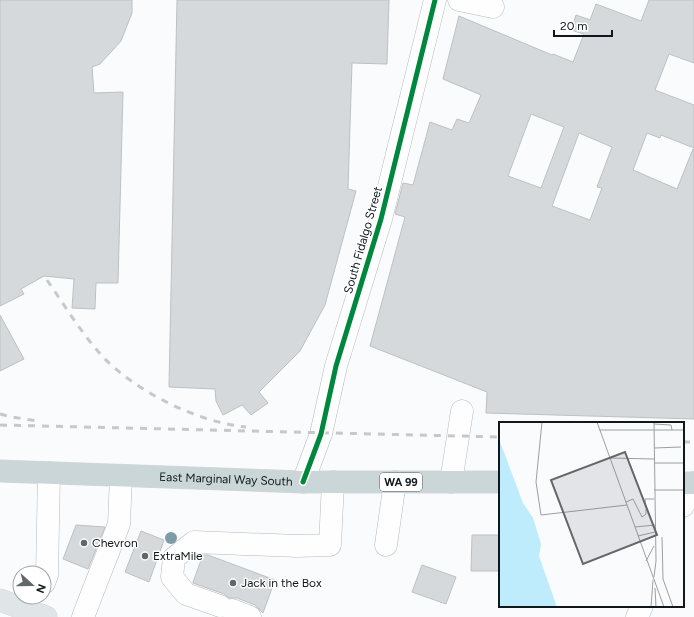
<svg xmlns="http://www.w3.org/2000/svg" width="694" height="617" font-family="Figtree,sans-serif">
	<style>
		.building { fill: #d5d9dc; stroke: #bcc1c4; fill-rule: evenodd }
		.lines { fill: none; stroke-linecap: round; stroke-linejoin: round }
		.minor-casing { stroke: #b5babc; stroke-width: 23 }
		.major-casing { stroke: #d6d8da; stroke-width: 23 }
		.highway-casing { stroke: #d6d8da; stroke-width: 23 }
		.minor { stroke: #fefeff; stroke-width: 22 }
		.major { stroke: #e0e6e8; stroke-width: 22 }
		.highway { stroke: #cbd6d9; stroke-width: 22 }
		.rail { stroke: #c7c8c9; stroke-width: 3; stroke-dasharray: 7 7; stroke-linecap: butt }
		.cycleway-casing { stroke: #fff; stroke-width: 8 }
		.cycleway { stroke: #00873e; stroke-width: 5 }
		.tree { fill: #7f9ca6 }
		.poi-dot { fill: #62676a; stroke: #fff; stroke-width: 1.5 }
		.labels { text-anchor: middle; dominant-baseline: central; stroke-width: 3; stroke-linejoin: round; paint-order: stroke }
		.shield { fill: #fff; stroke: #585d5f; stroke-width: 1 }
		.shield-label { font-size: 11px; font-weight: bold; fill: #10181b }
		.street-label { font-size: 12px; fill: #10181b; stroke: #fff }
		.poi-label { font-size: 12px; fill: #10181b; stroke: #fff; text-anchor: start }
		.inset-road { fill: none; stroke: #9ca0a3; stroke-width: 1 }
		.view { fill: #62676a; fill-opacity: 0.15; stroke: #62676a; stroke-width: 2 }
		.inset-edge { fill: none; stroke: #10181b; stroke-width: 2 }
	</style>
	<rect width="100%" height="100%" fill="#f9fbfd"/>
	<!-- building -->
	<path class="building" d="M 0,0 L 132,0 L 132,13 L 121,41 L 100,64 L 92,67 L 94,93 L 123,92 L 118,283 L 96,283 L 95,309 L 72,308 L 74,279 L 44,276 L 21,289 L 24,294 L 0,306 Z
		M 177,0 L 389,0 L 387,64 L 352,63 L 348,189 L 356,191 L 325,305 L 300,351 L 259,392 L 268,403 L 251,415 L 242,405 L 223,415 L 216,401 L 215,389 L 169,387 Z
		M 649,0 L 694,0 L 694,63 L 669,54 L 655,90 L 694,105 L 694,148 L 661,135 L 660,138 L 647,133 L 633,170 L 677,189 L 693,149 L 694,149 L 694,419 L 486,413 L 487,392 L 370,346 L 405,217 L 395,214 L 403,183 L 413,185 L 430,122 L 452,130 L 457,119 L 469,123 L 481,95 L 443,79 L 459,16 L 552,55 L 553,54 L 573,62 L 584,34 L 571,30 L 576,15 L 590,20 L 596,4 L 641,21 ZM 531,114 L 564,127 L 541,188 L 508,176 ZM 579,133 L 612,147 L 597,187 L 602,188 L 590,220 L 552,206 Z
		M 0,315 L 24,359 L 0,371 Z
		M 76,525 L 105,527 L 88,569 L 63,559 Z
		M 141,531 L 164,540 L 149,582 L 125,572 Z
		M 472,535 L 500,535 L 499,571 L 471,571 Z
		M 203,555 L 208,555 L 275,580 L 263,613 L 255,605 L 237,598 L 229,598 L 224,594 L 193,583 L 193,582 Z
		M 422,565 L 456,577 L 446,604 L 412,592 Z"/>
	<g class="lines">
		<defs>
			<path id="minor" d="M 459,0 L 493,7
				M 303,482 L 321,434 L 336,366 L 381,219 L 435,0
				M 451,482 L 462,411
				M 683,506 L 693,483
				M 386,545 L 395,482
				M 44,583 L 47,575 L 49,473
				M 220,606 L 186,594 L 172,577 L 174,558 L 194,542 L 297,546 L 330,545 L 333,482
				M 232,610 L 250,617
				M 83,617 L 119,524 L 121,476
				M 637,617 L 642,606"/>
			<path id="major" d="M 0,600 L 46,617"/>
			<g id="highway">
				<path id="s1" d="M 0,471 L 303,482 L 500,482"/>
				<path d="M 683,483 L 694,483"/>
			</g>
		</defs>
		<!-- minor casing -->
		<use href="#minor" class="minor-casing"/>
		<!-- major casing -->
		<use href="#major" class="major-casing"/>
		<!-- highway casing -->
		<use href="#highway" class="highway-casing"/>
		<!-- minor -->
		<use href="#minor" class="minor"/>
		<!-- major -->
		<use href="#major" class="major"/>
		<!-- highway -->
		<use href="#highway" class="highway"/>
		<!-- rail -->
		<path class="rail" d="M 47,280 C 65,306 82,334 103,357 C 137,392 197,422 246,427
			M 0,414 L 12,417 L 37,421
			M 0,425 L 500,437
			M 683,442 L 694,442"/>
		<defs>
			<path id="cycleway" d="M 303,482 L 321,434 L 336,366 L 381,219 L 435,0"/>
		</defs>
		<!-- cycleway casing -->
		<use href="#cycleway" class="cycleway-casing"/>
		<!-- cycleway -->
		<use href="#cycleway" class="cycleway"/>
	</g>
	<!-- trees -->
	<circle class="tree" cx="171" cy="538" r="6"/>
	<!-- markers -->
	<g class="poi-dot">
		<circle cx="84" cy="543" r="4"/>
		<circle cx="145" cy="556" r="4"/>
		<circle cx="233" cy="583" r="4"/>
	</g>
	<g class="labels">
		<!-- shield labels -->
		<rect class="shield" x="380" y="473" width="42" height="18" rx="3"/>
		<g class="shield-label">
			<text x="401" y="482">WA 99</text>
		</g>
		<!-- street labels -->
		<g class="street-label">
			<text transform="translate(363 240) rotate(-74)">South Fidalgo Street</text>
			<text stroke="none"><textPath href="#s1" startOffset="226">East Marginal Way South</textPath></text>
		</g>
		<!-- poi labels -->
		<g class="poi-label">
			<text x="92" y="543">Chevron</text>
			<text x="153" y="556">ExtraMile</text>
			<text x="241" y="583">Jack in the Box</text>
		</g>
	</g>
	<!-- overview -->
	<g transform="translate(499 422)">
		<rect width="185" height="185" fill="#f9fbfd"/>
		<path d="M 0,17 L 24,81 L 34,96 L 42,122 L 40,134 L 58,185 L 0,185 Z" fill="#bfecfc"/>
		<path class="inset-road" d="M 43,0 L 37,60 L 42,93 L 128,83M 98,0 L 165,185M 155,2 L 172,3 L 173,8M 100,8 L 185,8M 155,26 L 182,25M 110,36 L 155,37M 155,41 L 185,41M 155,68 L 185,68M 127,80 L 134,77 L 143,95 L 147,92 L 147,87M 147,86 L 146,77 L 155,77M 136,105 L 156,103M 139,114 L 156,110M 163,115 L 164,157 L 174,185M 147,139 L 155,124M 155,155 L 157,139 L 155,0M 156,166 L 157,185M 152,185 L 154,158"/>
		<path class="view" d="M 126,30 L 158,113 L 84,142 L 52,58 Z"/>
		<rect width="185" height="185" class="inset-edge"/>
	</g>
	<!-- north arrow -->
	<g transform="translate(32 585) rotate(111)"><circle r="19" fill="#ffffff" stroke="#9fa3a4"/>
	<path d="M0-3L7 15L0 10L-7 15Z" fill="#62676a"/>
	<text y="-6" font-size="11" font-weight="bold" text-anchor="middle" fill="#10181b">N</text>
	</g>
	<!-- scale -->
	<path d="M554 30v6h58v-6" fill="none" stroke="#10181b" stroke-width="2"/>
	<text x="560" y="30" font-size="12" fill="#10181b" stroke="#ffffff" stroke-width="3" paint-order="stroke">20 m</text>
</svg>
